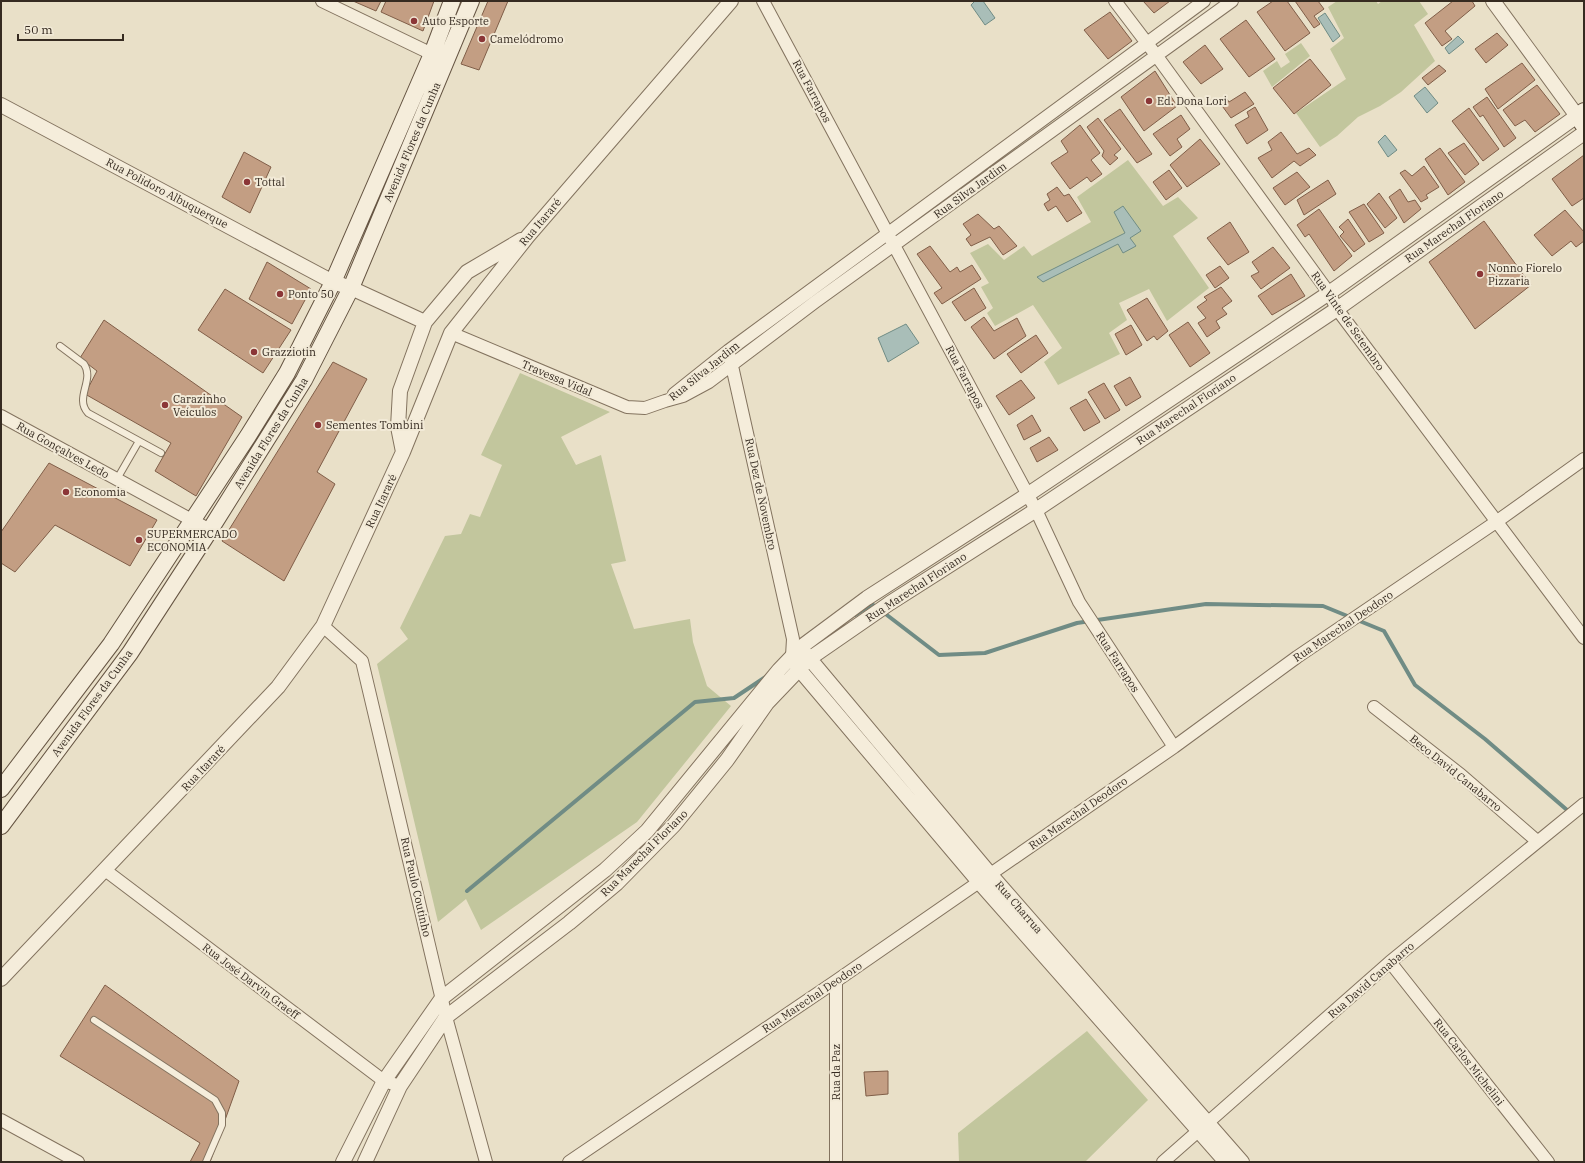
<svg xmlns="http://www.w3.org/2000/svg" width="1585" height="1163" font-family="'IBM Plex Serif',serif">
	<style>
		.green { fill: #c2c69d }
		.water { fill: #a9beb8; stroke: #708c85 }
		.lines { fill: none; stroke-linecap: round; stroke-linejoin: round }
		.stream { stroke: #708c85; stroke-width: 4 }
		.building { fill: #c39e83; stroke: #805e48 }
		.service-casing { stroke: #83735f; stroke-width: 8 }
		.minor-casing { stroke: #83735f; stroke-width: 14 }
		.tertiary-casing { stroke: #83735f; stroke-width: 16 }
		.secondary-casing { stroke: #655442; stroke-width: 18 }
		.service { stroke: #f5eddb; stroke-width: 6 }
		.minor { stroke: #f5eddb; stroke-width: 12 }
		.tertiary { stroke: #f5eddb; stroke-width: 14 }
		.secondary { stroke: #f5eddb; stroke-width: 16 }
		.poi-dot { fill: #8b3637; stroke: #f2ead7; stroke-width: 1.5 }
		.labels { text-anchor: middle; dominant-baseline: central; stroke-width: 4; stroke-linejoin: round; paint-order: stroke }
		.poi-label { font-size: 11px; fill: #362b21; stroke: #f2ead7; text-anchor: start }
		.street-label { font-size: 11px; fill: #362b21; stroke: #f2ead7 }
	</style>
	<rect width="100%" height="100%" fill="#e9e0c8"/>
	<!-- green -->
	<path class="green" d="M 1337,1 L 1376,1 L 1378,4 L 1382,1 L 1419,1 L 1428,14 L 1414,25 L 1435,61 L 1401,92 L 1380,106 L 1358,117 L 1337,136 L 1320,147 L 1296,113 L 1346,79 L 1330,49 L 1344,38 L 1328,7 Z
		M 1301,43 L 1310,56 L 1272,87 L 1263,71 L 1277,61 L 1281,68 L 1290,62 L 1285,54 Z
		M 1128,160 L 1163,206 L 1178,197 L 1198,218 L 1173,236 L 1209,288 L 1167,321 L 1149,289 L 1119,303 L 1127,320 L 1109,333 L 1120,354 L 1058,385 L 1044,362 L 1062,348 L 1033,305 L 995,326 L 987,313 L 993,308 L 981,287 L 989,283 L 970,253 L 988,244 L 1004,260 L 1024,246 L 1032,256 L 1091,222 L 1077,197 Z
		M 520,373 L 610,412 L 561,437 L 576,465 L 601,455 L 626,561 L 611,564 L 634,629 L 690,619 L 693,642 L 707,686 L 731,706 L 637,822 L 481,930 L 466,899 L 438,922 L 377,664 L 408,639 L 400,628 L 445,536 L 461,534 L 470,514 L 480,517 L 502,465 L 481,455 Z
		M 1087,1031 L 1148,1100 L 1085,1162 L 959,1162 L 958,1133 Z"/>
	<!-- water -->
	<path class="water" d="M 975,1 L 983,1 L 995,18 L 985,25 L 971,5 Z
		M 1325,13 L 1340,36 L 1333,42 L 1318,18 Z
		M 1458,36 L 1464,42 L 1449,54 L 1445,48 Z
		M 1425,87 L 1438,103 L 1427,113 L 1414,96 Z
		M 1385,135 L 1397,150 L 1388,157 L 1378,142 Z
		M 1123,206 L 1141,231 L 1130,238 L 1136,246 L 1123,253 L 1118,244 L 1043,282 L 1037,277 L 1125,233 L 1114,212 Z
		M 906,324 L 919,343 L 888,362 L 878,338 Z"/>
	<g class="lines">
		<!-- stream -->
		<path class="stream" d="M 883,612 L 939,655 L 985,653 L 1077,623 L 1206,604 L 1323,606 L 1384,631 L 1415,685 L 1485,739 L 1567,810
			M 855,615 L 872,604 L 877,608
			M 467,891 L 695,702 L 734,698 L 767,676"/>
	</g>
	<!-- building -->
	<path class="building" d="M 353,1 L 381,1 L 376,11 Z
		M 386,1 L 434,1 L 423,31 L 381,12 Z
		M 488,1 L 508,1 L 479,70 L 461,64 Z
		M 1143,1 L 1170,1 L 1154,13 Z
		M 1273,1 L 1287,1 L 1310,33 L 1285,51 L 1257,12 Z
		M 1295,1 L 1318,1 L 1324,9 L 1314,16 L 1320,24 L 1314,28 Z
		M 1453,1 L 1472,1 L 1475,6 L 1445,31 L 1452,39 L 1442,46 L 1425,23 Z
		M 1110,12 L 1132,41 L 1108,59 L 1084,30 Z
		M 1246,20 L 1275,59 L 1249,77 L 1220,39 Z
		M 1497,33 L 1508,45 L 1486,63 L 1475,49 Z
		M 1205,45 L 1223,69 L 1201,84 L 1183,62 Z
		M 1310,59 L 1331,85 L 1294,114 L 1273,88 Z
		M 1522,63 L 1535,80 L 1498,109 L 1485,89 Z
		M 1439,65 L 1446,71 L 1428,85 L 1422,78 Z
		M 1155,71 L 1177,106 L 1144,131 L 1121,97 Z
		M 1537,85 L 1560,114 L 1535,132 L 1525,120 L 1515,126 L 1503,110 Z
		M 1245,92 L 1254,104 L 1231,118 L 1220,103 L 1227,99 L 1229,102 Z
		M 1487,97 L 1516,138 L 1504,147 L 1483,115 L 1480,117 L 1473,107 Z
		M 1255,107 L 1268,130 L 1247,144 L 1235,125 L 1249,117 L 1247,112 Z
		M 1469,108 L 1499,149 L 1483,161 L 1452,121 Z
		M 1120,109 L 1152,154 L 1137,163 L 1104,120 Z
		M 1181,115 L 1190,129 L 1177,139 L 1182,147 L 1170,156 L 1153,134 Z
		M 1098,118 L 1121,149 L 1114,155 L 1118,158 L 1110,165 L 1102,156 L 1104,151 L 1087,127 Z
		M 1080,125 L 1100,153 L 1091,160 L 1102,174 L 1091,182 L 1087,177 L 1070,189 L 1051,163 L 1068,152 L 1061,141 Z
		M 1281,132 L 1297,154 L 1309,148 L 1316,155 L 1300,166 L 1294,161 L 1272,178 L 1258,158 L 1272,150 L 1268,142 Z
		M 1200,139 L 1220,164 L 1187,187 L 1170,165 Z
		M 1464,143 L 1479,164 L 1465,175 L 1448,153 Z
		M 1440,148 L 1465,182 L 1448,195 L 1425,159 Z
		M 244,152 L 271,167 L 250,213 L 222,197 Z
		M 1584,155 L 1584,198 L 1572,206 L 1552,179 Z
		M 1424,166 L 1439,187 L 1426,195 L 1428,198 L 1421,202 L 1400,173 L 1405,170 L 1412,176 Z
		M 1169,170 L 1182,188 L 1166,200 L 1153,182 Z
		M 1297,172 L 1310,187 L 1285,205 L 1273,188 Z
		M 1328,180 L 1336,194 L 1304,215 L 1297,200 Z
		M 1057,187 L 1064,196 L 1069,194 L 1082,213 L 1067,222 L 1056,206 L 1048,211 L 1044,204 L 1050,200 L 1047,194 Z
		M 1400,189 L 1408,202 L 1415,200 L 1421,209 L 1404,223 L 1389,197 Z
		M 1379,193 L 1397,218 L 1385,228 L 1367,204 Z
		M 1364,204 L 1384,233 L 1369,242 L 1349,212 Z
		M 1319,209 L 1352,256 L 1334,271 L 1309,234 L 1305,237 L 1297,225 Z
		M 1565,210 L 1584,232 L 1584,241 L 1576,247 L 1571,241 L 1552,256 L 1534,235 Z
		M 978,214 L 994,229 L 999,226 L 1017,246 L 1003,255 L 990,237 L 971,246 L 966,239 L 971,235 L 963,224 Z
		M 1348,219 L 1365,244 L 1354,252 L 1340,236 L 1344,232 L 1339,227 Z
		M 1484,221 L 1531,285 L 1475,329 L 1429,262 Z
		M 1230,222 L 1249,252 L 1228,265 L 1207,238 Z
		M 930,246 L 950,272 L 957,267 L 960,272 L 972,265 L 981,279 L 942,304 L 934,293 L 942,288 L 917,254 Z
		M 1273,247 L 1290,268 L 1261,289 L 1251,276 L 1259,272 L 1252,262 Z
		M 267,262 L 311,289 L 292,324 L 249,299 Z
		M 1220,266 L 1229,278 L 1215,288 L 1206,275 Z
		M 1291,274 L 1305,296 L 1272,315 L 1258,296 Z
		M 1221,287 L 1232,301 L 1222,308 L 1227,314 L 1216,321 L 1220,328 L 1207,337 L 1198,323 L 1206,318 L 1197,307 L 1207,300 L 1204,297 Z
		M 974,288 L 986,308 L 965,321 L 952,302 Z
		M 225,289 L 291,330 L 263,373 L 198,330 Z
		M 1147,298 L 1168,331 L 1157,340 L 1154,336 L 1147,341 L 1127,310 Z
		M 984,317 L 994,331 L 1017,318 L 1026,336 L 994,359 L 971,327 Z
		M 104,320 L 242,417 L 196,496 L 155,471 L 171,443 L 85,394 L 97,371 L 80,358 Z
		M 1188,322 L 1210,353 L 1190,367 L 1169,335 Z
		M 1131,325 L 1142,345 L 1126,355 L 1115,334 Z
		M 1036,335 L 1048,353 L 1021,373 L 1007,354 Z
		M 333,362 L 367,379 L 317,472 L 335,484 L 284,581 L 222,541 Z
		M 1130,377 L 1141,397 L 1126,406 L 1114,386 Z
		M 1021,380 L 1035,398 L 1009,415 L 996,396 Z
		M 1104,383 L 1120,410 L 1105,419 L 1088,392 Z
		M 1086,399 L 1100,422 L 1084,431 L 1070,408 Z
		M 1032,415 L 1041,431 L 1024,440 L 1017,425 Z
		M 1049,437 L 1058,450 L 1037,462 L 1030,448 Z
		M 49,463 L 157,520 L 130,566 L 55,525 L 15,572 L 1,563 L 1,532 Z
		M 105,985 L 239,1081 L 210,1162 L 190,1162 L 200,1143 L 60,1056 Z
		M 888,1071 L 888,1094 L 866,1096 L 864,1072 Z"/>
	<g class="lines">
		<defs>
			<path id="service" d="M 60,346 L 84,364 C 95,380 74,398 88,413 L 161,453
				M 117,479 L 139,441
				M 94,1020 L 215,1100 L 222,1113 L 222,1125 L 206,1162"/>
			<path id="minor" d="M 322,1 L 432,54
				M 763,1 L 1036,510 L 1079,602 L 1174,747
				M 1115,1 L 1156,55 L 1329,293 L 1337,309 L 1584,638
				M 451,333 L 627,407 L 645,408 L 665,401 L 683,396 L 709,382 L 815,302 L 1232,1
				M 730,357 L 793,639 L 792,656
				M 674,394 L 728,351 L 1204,1
				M 1,416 L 210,530
				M 323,626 L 362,661 L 446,1017 L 486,1162
				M 1374,707 L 1461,775 L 1537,841
				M 105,870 L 384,1081 L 400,1086
				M 1390,962 L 1548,1162
				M 836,981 L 836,1162
				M 1,1120 L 78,1162
				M 569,1162 L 836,981 L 1174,747 L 1297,657 L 1496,522 L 1584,459
				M 1163,1162 L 1390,962 L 1584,804"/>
			<path id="tertiary" d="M 1,105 L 333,282 L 351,288 L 425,322
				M 403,452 L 398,427 L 400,391 L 425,322 L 467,272 L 521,240
				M 804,652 L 990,874 L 1242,1162
				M 794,661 L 799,669 L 979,882 L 1226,1162
				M 1,979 L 278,687 L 323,626 L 403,452 L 451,333 L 528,236 L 731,1
				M 343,1162 L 384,1081 L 442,998 L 605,870 L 647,831 L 779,670 L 801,647 L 867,598 L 1027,495 L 1329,293 L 1577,116 L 1493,1
				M 365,1162 L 400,1086 L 446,1017 L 569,923 L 617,883 L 674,825 L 727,760 L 767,703 L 809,659 L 890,603 L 1036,510 L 1337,309 L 1584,133"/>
			<path id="secondary" d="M 1584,111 L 1577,116 L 1584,126
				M 1,789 L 111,644 L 248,436 L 287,373 L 333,282 L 432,54 L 452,1
				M 1,826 L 130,653 L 210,530 L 304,380 L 351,288 L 471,1"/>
		</defs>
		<!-- service casing -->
		<use href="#service" class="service-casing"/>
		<!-- minor casing -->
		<use href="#minor" class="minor-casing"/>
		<!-- tertiary casing -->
		<use href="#tertiary" class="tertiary-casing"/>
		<!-- secondary casing -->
		<use href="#secondary" class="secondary-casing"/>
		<!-- service -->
		<use href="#service" class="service"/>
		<!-- minor -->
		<use href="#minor" class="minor"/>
		<!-- tertiary -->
		<use href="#tertiary" class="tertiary"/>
		<!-- secondary -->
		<use href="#secondary" class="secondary"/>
	</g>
	<!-- markers -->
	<g class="poi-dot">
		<circle cx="414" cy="21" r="4"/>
		<circle cx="482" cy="39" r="4"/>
		<circle cx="1149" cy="101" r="4"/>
		<circle cx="247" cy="182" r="4"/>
		<circle cx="1480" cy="274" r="4"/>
		<circle cx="280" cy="294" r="4"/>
		<circle cx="254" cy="352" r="4"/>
		<circle cx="165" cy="405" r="4"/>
		<circle cx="318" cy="425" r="4"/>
		<circle cx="66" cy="492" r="4"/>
		<circle cx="139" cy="540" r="4"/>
	</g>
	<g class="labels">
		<!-- poi labels -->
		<g class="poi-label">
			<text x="422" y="21">Auto Esporte</text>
			<text x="490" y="39">Camelódromo</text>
			<text x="1157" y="101">Ed. Dona Lori</text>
			<text x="255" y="182">Tottal</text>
			<text x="1488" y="268">Nonno Fiorelo<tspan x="1488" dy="13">Pizzaria</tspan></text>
			<text x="288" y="294">Ponto 50</text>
			<text x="262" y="352">Grazziotin</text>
			<text x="173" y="399">Carazinho<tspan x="173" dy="13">Veículos</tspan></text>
			<text x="326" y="425">Sementes Tombini</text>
			<text x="74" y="492">Economia</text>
			<text x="147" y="534">SUPERMERCADO<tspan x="147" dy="13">ECONOMIA</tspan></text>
		</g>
		<!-- street labels -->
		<g class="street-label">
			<text transform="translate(812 91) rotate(62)">Rua Farrapos</text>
			<text transform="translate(412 142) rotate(-67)">Avenida Flores da Cunha</text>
			<text transform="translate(970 190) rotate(-36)">Rua Silva Jardim</text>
			<text transform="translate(167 193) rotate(28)">Rua Polidoro Albuquerque</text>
			<text transform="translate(540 222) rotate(-50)">Rua Itararé</text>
			<text transform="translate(1454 226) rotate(-35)">Rua Marechal Floriano</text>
			<text transform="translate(1348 321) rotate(55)">Rua Vinte de Setembro</text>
			<text transform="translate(704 371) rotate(-39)">Rua Silva Jardim</text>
			<text transform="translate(965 377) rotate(62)">Rua Farrapos</text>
			<text transform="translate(557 378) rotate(23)">Travessa Vidal</text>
			<text transform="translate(1186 409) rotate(-34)">Rua Marechal Floriano</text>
			<text transform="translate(271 433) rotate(-58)">Avenida Flores da Cunha</text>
			<text transform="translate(63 450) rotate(29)">Rua Gonçalves Ledo</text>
			<text transform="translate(761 494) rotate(78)">Rua Dez de Novembro</text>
			<text transform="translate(381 501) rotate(-65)">Rua Itararé</text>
			<text transform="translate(916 587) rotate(-33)">Rua Marechal Floriano</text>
			<text transform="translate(1343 626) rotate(-34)">Rua Marechal Deodoro</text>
			<text transform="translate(1118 662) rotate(57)">Rua Farrapos</text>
			<text transform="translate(92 703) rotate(-54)">Avenida Flores da Cunha</text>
			<text transform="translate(203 768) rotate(-47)">Rua Itararé</text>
			<text transform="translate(1456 773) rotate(39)">Beco David Canabarro</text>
			<text transform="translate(1078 813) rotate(-35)">Rua Marechal Deodoro</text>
			<text transform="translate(644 853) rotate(-45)">Rua Marechal Floriano</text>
			<text transform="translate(416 887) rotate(77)">Rua Paulo Coutinho</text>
			<text transform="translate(1019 907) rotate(49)">Rua Charrua</text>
			<text transform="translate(1371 980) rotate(-41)">Rua David Canabarro</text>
			<text transform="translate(251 981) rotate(37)">Rua José Darvin Graeff</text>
			<text transform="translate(812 997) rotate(-34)">Rua Marechal Deodoro</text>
			<text transform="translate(1469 1062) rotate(52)">Rua Carlos Michelini</text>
			<text transform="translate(836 1072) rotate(-90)">Rua da Paz</text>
		</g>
	</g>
	<!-- border -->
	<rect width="1585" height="1163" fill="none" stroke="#362b21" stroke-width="4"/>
	<!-- scale -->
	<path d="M18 34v6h105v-6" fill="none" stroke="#362b21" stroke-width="2"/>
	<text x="24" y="34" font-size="12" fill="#362b21" stroke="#f2ead7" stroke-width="3" paint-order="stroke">50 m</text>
</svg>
